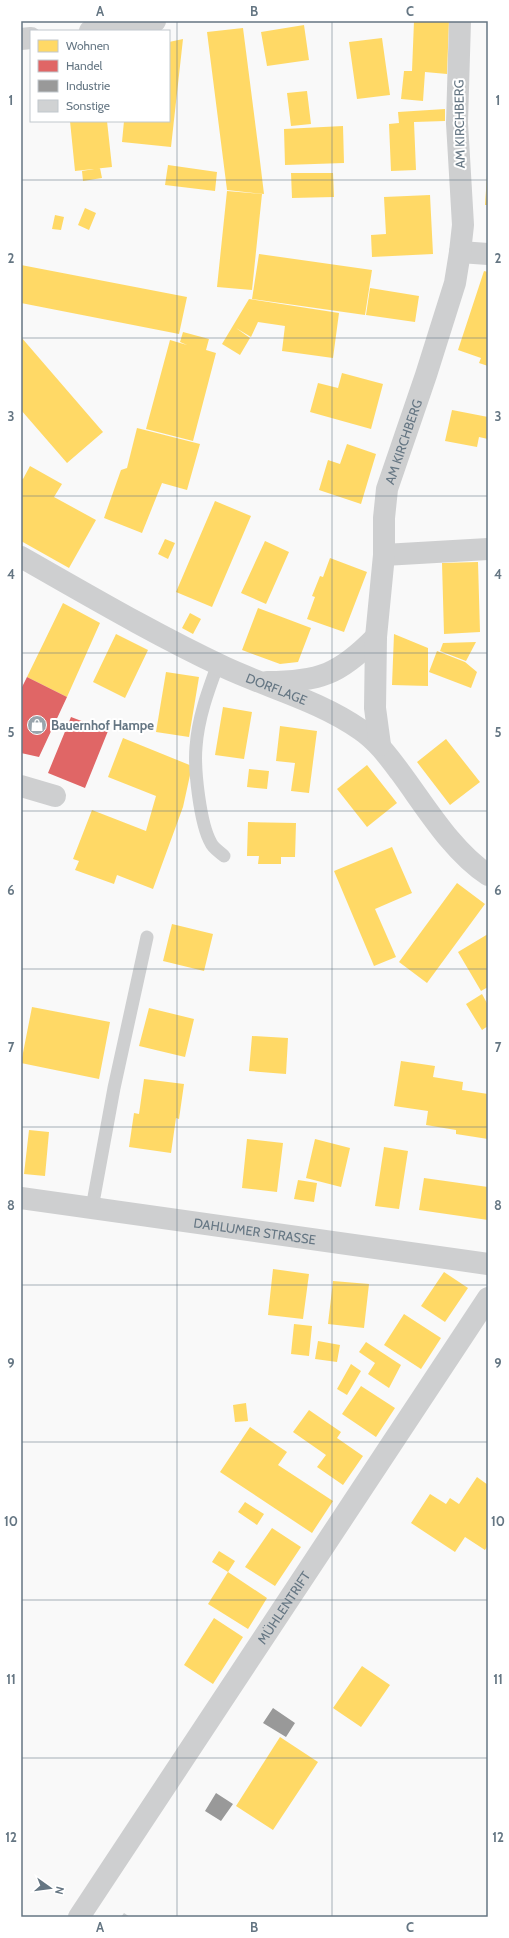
<svg xmlns="http://www.w3.org/2000/svg" width="509" height="1938" font-family="Cabin,sans-serif">
	<style>
		.homes { fill: #ffd966 }
		.shops { fill: #e06666 }
		.industry { fill: #999 }
		.building { fill: #d0d2d3 }
		.lines { fill: none; stroke-linecap: round; stroke-linejoin: round }
		.service { stroke: #cecfd0; stroke-width: 13 }
		.minor { stroke: #cecfd0; stroke-width: 22 }
		.tertiary { stroke: #cecfd0; stroke-width: 22 }
		.grid { fill: none; stroke: #657683; stroke-width: 1; stroke-opacity: 0.55 }
		.labels { text-anchor: middle; dominant-baseline: central; stroke-width: 4; stroke-linejoin: round; paint-order: stroke }
		.street-label { font-size: 13px; fill: #657683; stroke: #fff }
		.poi-label { font-size: 13px; font-weight: bold; fill: #657683; stroke: #fff; text-anchor: start }
		.neatline { fill: none; stroke: #657683; stroke-width: 1.5 }
		.grid-label { font-size: 13px; text-anchor: middle; font-weight: bold; fill: #657683 }
	</style>
	<rect width="100%" height="100%" fill="#f9f9f9"/>
	<!-- homes -->
	<path class="homes" d="M 414,21 L 449,21 L 447,74 L 425,72 L 423,101 L 401,99 L 404,71 L 412,71 Z
		M 304,25 L 309,60 L 267,66 L 261,32 Z
		M 243,28 L 259,153 L 264,194 L 227,190 L 207,32 Z
		M 382,38 L 390,95 L 357,99 L 349,42 Z
		M 183,39 L 171,147 L 122,142 L 124,121 L 169,121 L 169,42 Z
		M 307,91 L 311,124 L 291,126 L 287,93 Z
		M 445,109 L 445,121 L 414,122 L 416,170 L 391,171 L 389,124 L 399,123 L 398,112 Z
		M 70,121 L 107,121 L 112,167 L 75,171 Z
		M 343,126 L 344,163 L 285,165 L 284,129 Z
		M 168,165 L 217,172 L 215,191 L 165,185 Z
		M 100,168 L 102,178 L 83,181 L 82,171 Z
		M 291,173 L 333,173 L 334,197 L 292,198 Z
		M 487,176 L 488,176 L 488,205 L 485,205 Z
		M 227,191 L 262,194 L 252,290 L 217,287 Z
		M 430,195 L 433,254 L 372,257 L 371,235 L 386,234 L 384,197 Z
		M 85,208 L 96,213 L 89,230 L 78,225 Z
		M 55,215 L 64,217 L 61,230 L 52,229 Z
		M 259,254 L 372,270 L 365,315 L 252,299 Z
		M 21,265 L 187,297 L 179,334 L 21,303 Z
		M 484,271 L 488,272 L 488,366 L 479,363 L 481,358 L 458,350 Z
		M 370,288 L 419,296 L 415,322 L 366,315 Z
		M 249,299 L 339,313 L 333,358 L 282,351 L 286,317 L 285,326 L 258,322 L 251,337 L 236,328 L 250,338 L 240,355 L 222,344 Z
		M 183,332 L 209,339 L 206,350 L 216,353 L 193,441 L 146,429 L 170,340 L 187,345 L 180,342 Z
		M 21,337 L 103,432 L 67,463 L 21,410 Z
		M 342,373 L 383,384 L 371,429 L 310,412 L 318,383 L 338,388 Z
		M 452,410 L 488,417 L 488,439 L 479,437 L 477,447 L 445,441 Z
		M 137,428 L 200,444 L 187,490 L 162,483 L 142,533 L 104,518 L 121,470 L 127,468 Z
		M 347,444 L 376,454 L 361,504 L 319,490 L 328,460 L 340,464 Z
		M 30,466 L 62,484 L 54,497 L 96,520 L 69,568 L 21,541 L 21,478 L 23,479 Z
		M 215,501 L 251,516 L 212,607 L 176,592 Z
		M 165,539 L 175,543 L 168,559 L 158,554 Z
		M 265,541 L 289,552 L 266,604 L 241,593 Z
		M 330,558 L 367,572 L 344,632 L 307,619 L 315,597 L 312,596 L 320,576 L 323,577 Z
		M 478,562 L 480,632 L 444,634 L 442,563 Z
		M 63,603 L 100,623 L 67,697 L 27,677 Z
		M 258,608 L 311,628 L 298,662 L 280,664 L 242,650 Z
		M 190,613 L 201,619 L 193,634 L 182,628 Z
		M 116,634 L 148,650 L 125,698 L 93,682 Z
		M 394,634 L 428,648 L 428,686 L 392,685 Z
		M 476,642 L 466,661 L 440,651 L 443,643 Z
		M 437,651 L 465,662 L 477,672 L 471,688 L 429,672 Z
		M 166,672 L 199,677 L 189,737 L 156,732 Z
		M 223,707 L 252,712 L 244,759 L 215,755 Z
		M 280,726 L 317,731 L 309,793 L 291,791 L 295,763 L 276,761 Z
		M 123,738 L 192,766 L 183,807 L 153,889 L 117,875 L 114,884 L 75,870 L 79,861 L 73,859 L 92,810 L 146,831 L 156,796 L 108,777 Z
		M 446,739 L 480,782 L 450,805 L 417,762 Z
		M 367,765 L 397,803 L 367,827 L 337,789 Z
		M 249,769 L 269,771 L 267,789 L 247,787 Z
		M 248,822 L 296,823 L 295,857 L 281,857 L 281,864 L 258,864 L 259,856 L 247,856 Z
		M 392,847 L 412,893 L 375,909 L 396,957 L 374,966 L 334,871 Z
		M 457,883 L 485,904 L 427,983 L 399,962 Z
		M 172,924 L 213,934 L 204,971 L 163,961 Z
		M 488,934 L 488,987 L 481,991 L 458,952 Z
		M 482,994 L 488,1005 L 488,1026 L 482,1030 L 466,1004 Z
		M 32,1007 L 110,1022 L 99,1079 L 21,1063 Z
		M 149,1008 L 194,1019 L 185,1057 L 139,1046 Z
		M 252,1036 L 288,1038 L 286,1074 L 249,1071 Z
		M 401,1061 L 435,1066 L 433,1077 L 463,1082 L 462,1090 L 488,1094 L 488,1139 L 456,1134 L 456,1130 L 426,1125 L 428,1111 L 394,1106 Z
		M 144,1079 L 184,1084 L 179,1119 L 176,1118 L 171,1153 L 129,1147 L 134,1113 L 139,1114 Z
		M 29,1130 L 49,1132 L 45,1176 L 24,1174 Z
		M 247,1139 L 283,1143 L 277,1192 L 242,1188 Z
		M 315,1139 L 350,1148 L 341,1187 L 306,1178 Z
		M 384,1147 L 408,1151 L 399,1209 L 375,1206 Z
		M 424,1178 L 488,1187 L 488,1220 L 419,1210 Z
		M 298,1180 L 317,1183 L 314,1202 L 294,1199 Z
		M 273,1269 L 309,1274 L 303,1319 L 268,1315 Z
		M 444,1272 L 468,1288 L 445,1322 L 421,1306 Z
		M 333,1281 L 369,1284 L 364,1328 L 328,1324 Z
		M 404,1314 L 441,1338 L 421,1369 L 384,1345 Z
		M 294,1324 L 312,1326 L 309,1356 L 291,1354 Z
		M 318,1341 L 340,1345 L 337,1362 L 315,1359 Z
		M 366,1342 L 401,1365 L 389,1388 L 368,1374 L 375,1363 L 359,1352 Z
		M 351,1364 L 361,1371 L 347,1395 L 337,1389 Z
		M 361,1386 L 395,1408 L 376,1437 L 342,1414 Z
		M 246,1403 L 248,1421 L 235,1422 L 233,1405 Z
		M 309,1410 L 341,1432 L 337,1438 L 363,1456 L 343,1485 L 317,1467 L 326,1455 L 293,1432 Z
		M 250,1427 L 287,1452 L 278,1465 L 333,1501 L 312,1533 L 220,1472 Z
		M 477,1477 L 488,1485 L 488,1545 L 485,1550 L 465,1537 L 455,1552 L 411,1523 L 430,1494 L 446,1504 L 450,1498 L 459,1504 Z
		M 245,1502 L 264,1514 L 257,1525 L 238,1512 Z
		M 272,1528 L 301,1547 L 275,1586 L 245,1567 Z
		M 219,1551 L 235,1561 L 228,1572 L 267,1598 L 248,1629 L 208,1604 L 228,1572 L 212,1562 Z
		M 214,1618 L 243,1637 L 213,1684 L 184,1665 Z
		M 362,1666 L 390,1685 L 361,1727 L 333,1708 Z
		M 280,1737 L 318,1762 L 273,1830 L 236,1806 Z"/>
	<!-- shops -->
	<path class="shops" d="M 27,677 L 67,697 L 39,757 L 21,753 L 21,689 Z
		M 71,717 L 108,731 L 85,788 L 48,773 Z"/>
	<!-- industry -->
	<path class="industry" d="M 273,1708 L 295,1723 L 286,1737 L 263,1723 Z
		M 216,1793 L 233,1804 L 221,1821 L 205,1811 Z"/>
	<!-- building -->
	<path class="building" d="M 124,1913 L 130,1917 L 121,1917 Z"/>
	<g class="lines">
		<!-- service -->
		<path class="service" d="M 218,664 C 208,691 198,718 196,747 C 194,769 200,824 211,843 C 213,848 220,852 224,856
			M 92,1208 L 114,1088 L 147,937"/>
		<!-- minor -->
		<g class="minor">
			<path d="M 460,252 L 488,254"/>
			<path d="M 384,555 L 488,549"/>
			<path id="s1" d="M 21,557 C 88,595 154,634 224,667 C 269,688 320,701 361,730 C 377,741 388,756 400,772 C 426,807 451,850 488,875"/>
			<path d="M 267,682 C 319,682 340,674 376,637"/>
			<path id="s2" d="M 380,745 L 375,708 L 376,637 L 384,555 L 384,518 L 387,489 L 426,375 L 455,283 L 460,252 L 463,225 L 457,123 L 460,21"/>
			<path d="M 21,786 L 55,796"/>
			<path id="s3" d="M 21,1198 L 488,1264"/>
			<path id="s4" d="M 79,1917 L 488,1298"/>
		</g>
		<!-- tertiary -->
		<path class="tertiary" d="M 90,31 L 155,21
			M 21,39 L 31,38"/>
	</g>
	<!-- grid -->
	<path class="grid" d="M 177,21 L 177,1917M 332,21 L 332,1917M 21,180 L 488,180M 21,338 L 488,338M 21,496 L 488,496M 21,653 L 488,653M 21,811 L 488,811M 21,969 L 488,969M 21,1127 L 488,1127M 21,1285 L 488,1285M 21,1442 L 488,1442M 21,1600 L 488,1600M 21,1758 L 488,1758"/>
	<!-- icons -->
	<defs>
		<symbol id="shop-disc" viewBox="-11 -11 22 22"><circle r="9.5" fill="#99a4ac" stroke="#fff"/><path d="M-5-2.5h2.3a2.7 3.5 0 0 1 5.4 0H5L5.5 6h-11ZM-1.5-2.5h3a1.5 2.3 0 0 0-3 0Z" fill="#fff"/></symbol>
	</defs>
	<g fill-rule="evenodd">
		<use href="#shop-disc" x="26" y="714" width="22" height="22"/>
	</g>
	<g class="labels">
		<!-- street labels -->
		<g class="street-label">
			<text transform="translate(459 124) rotate(-91)">AM KIRCHBERG</text>
			<text stroke="none"><textPath href="#s2" startOffset="307">AM KIRCHBERG</textPath></text>
			<text stroke="none"><textPath href="#s1" startOffset="288">DORFLAGE</textPath></text>
			<text stroke="none"><textPath href="#s3" startOffset="236">DAHLUMER STRASSE</textPath></text>
			<text stroke="none"><textPath href="#s4" startOffset="371">MÜHLENTRIFT</textPath></text>
		</g>
		<!-- poi labels -->
		<g class="poi-label">
			<text x="51" y="725">Bauernhof Hampe</text>
		</g>
	</g>
	<!-- border -->
	<rect width="509" height="1938" fill="none" stroke="#ffffff" stroke-width="44"/>
	<!-- legend -->
	<rect x="30" y="30" width="140" height="92" fill="#ffffff" stroke="#c1c8cd"/>
	<rect x="38" y="40" width="20" height="12" fill="#ffd966" stroke="#c1c8cd"/>
	<text x="66" y="50" font-size="12" fill="#657683">Wohnen</text>
	<rect x="38" y="60" width="20" height="12" fill="#e06666" stroke="#c1c8cd"/>
	<text x="66" y="70" font-size="12" fill="#657683">Handel</text>
	<rect x="38" y="80" width="20" height="12" fill="#999999" stroke="#c1c8cd"/>
	<text x="66" y="90" font-size="12" fill="#657683">Industrie</text>
	<rect x="38" y="100" width="20" height="12" fill="#d0d2d3" stroke="#c1c8cd"/>
	<text x="66" y="110" font-size="12" fill="#657683">Sonstige</text>
	<!-- north arrow -->
	<g transform="translate(50 1888) rotate(104)" stroke="#ffffff" stroke-width="3" paint-order="stroke">
	<path d="M0-3L7 15L0 10L-7 15Z" fill="#657683"/>
	<text y="-6" font-size="11" font-weight="bold" text-anchor="middle" fill="#657683">N</text>
	</g>
	<rect x="22" y="22" width="465" height="1894" class="neatline"/>
	<g class="grid-label">
		<text x="100" y="16">A</text>
		<text x="254" y="16">B</text>
		<text x="410" y="16">C</text>
		<text x="11" y="105">1</text>
		<text x="498" y="105">1</text>
		<text x="11" y="263">2</text>
		<text x="498" y="263">2</text>
		<text x="11" y="421">3</text>
		<text x="498" y="421">3</text>
		<text x="11" y="579">4</text>
		<text x="498" y="579">4</text>
		<text x="11" y="737">5</text>
		<text x="498" y="737">5</text>
		<text x="11" y="895">6</text>
		<text x="498" y="895">6</text>
		<text x="11" y="1052">7</text>
		<text x="498" y="1052">7</text>
		<text x="11" y="1210">8</text>
		<text x="498" y="1210">8</text>
		<text x="11" y="1368">9</text>
		<text x="498" y="1368">9</text>
		<text x="11" y="1526">10</text>
		<text x="498" y="1526">10</text>
		<text x="11" y="1684">11</text>
		<text x="498" y="1684">11</text>
		<text x="11" y="1842">12</text>
		<text x="498" y="1842">12</text>
		<text x="100" y="1932">A</text>
		<text x="254" y="1932">B</text>
		<text x="410" y="1932">C</text>
	</g>
</svg>
